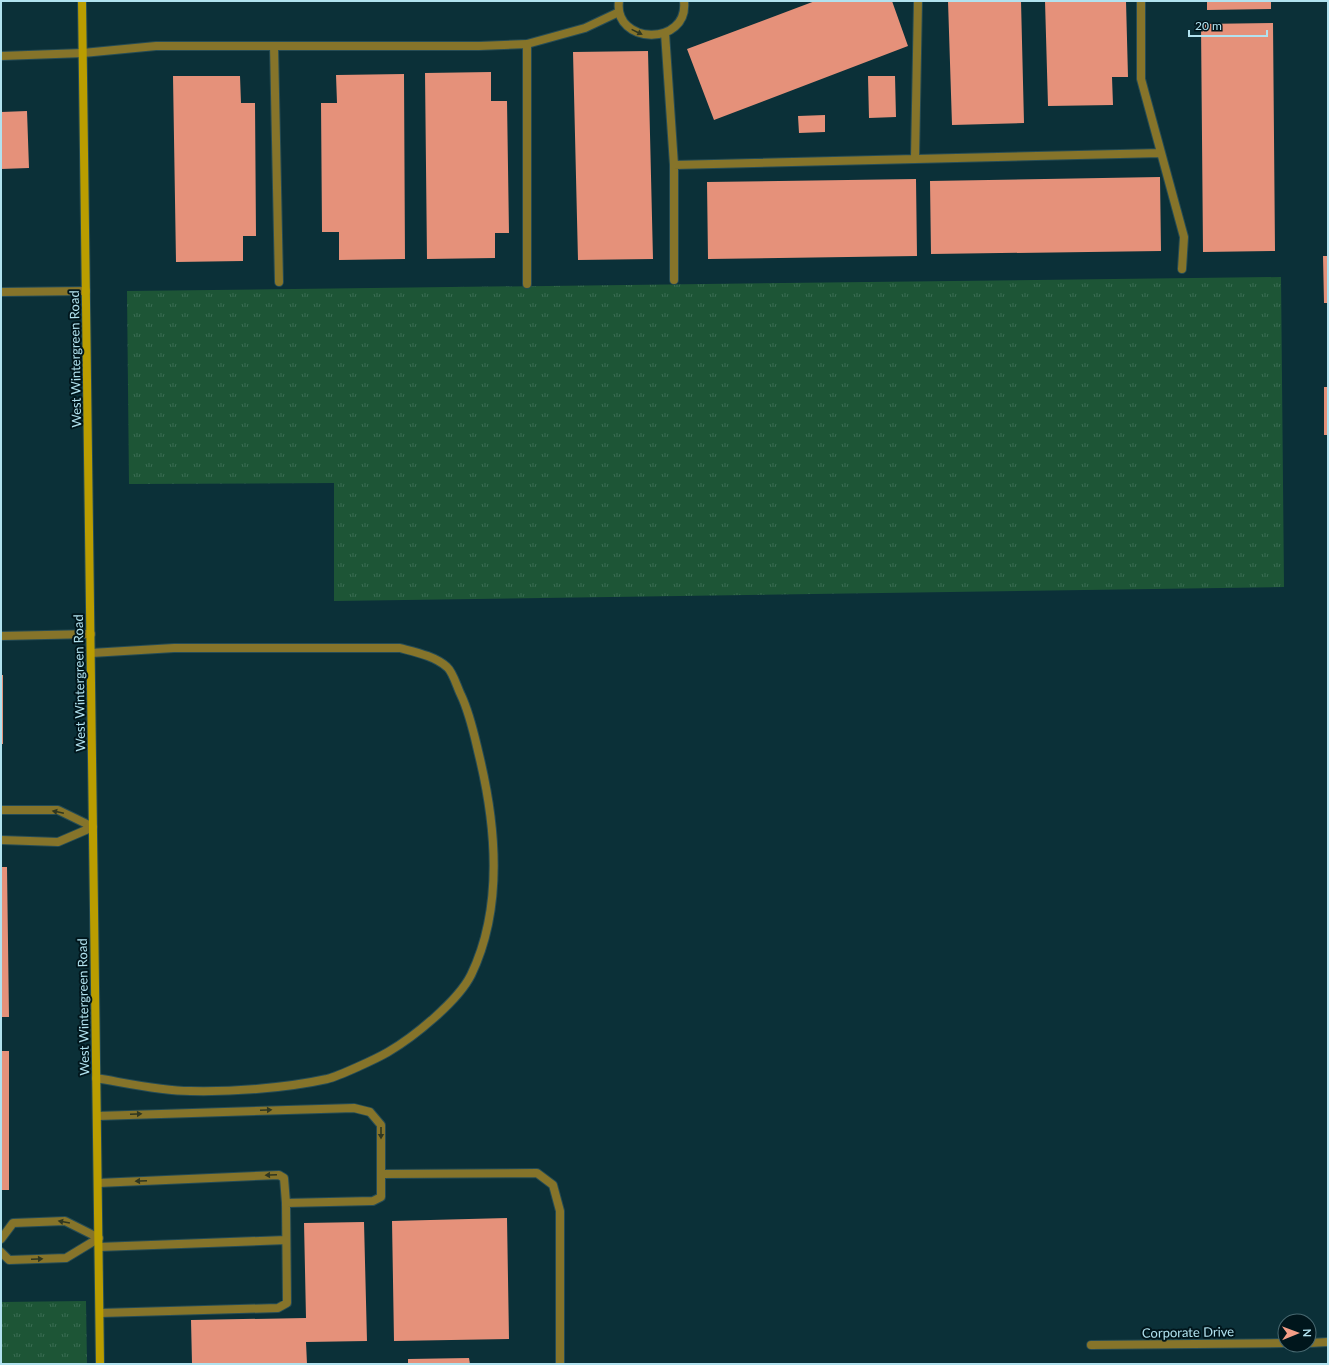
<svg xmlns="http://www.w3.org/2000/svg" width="1329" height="1365" font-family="Lato,sans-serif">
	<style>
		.grass { fill: url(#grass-tufts) }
		.building { fill: #e5917a }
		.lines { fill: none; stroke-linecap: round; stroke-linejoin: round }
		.service-casing { stroke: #264c55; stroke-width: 10 }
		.minor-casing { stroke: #264c55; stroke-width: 10 }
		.secondary-casing { stroke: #264c55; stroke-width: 10 }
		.service { stroke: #86742a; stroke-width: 8 }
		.minor { stroke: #86742a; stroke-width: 8 }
		.secondary { stroke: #ba9d00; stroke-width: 8 }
		.oneway { fill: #2f3721 }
		.labels { text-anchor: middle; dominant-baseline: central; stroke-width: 4; stroke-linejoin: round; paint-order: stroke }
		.street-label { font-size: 13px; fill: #b1e2ef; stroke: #00161c }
	</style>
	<defs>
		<pattern id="grass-tufts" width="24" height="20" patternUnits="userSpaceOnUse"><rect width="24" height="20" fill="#1d5536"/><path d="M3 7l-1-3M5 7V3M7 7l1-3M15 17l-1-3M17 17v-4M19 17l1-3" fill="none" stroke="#3b6d53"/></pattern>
	</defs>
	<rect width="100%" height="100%" fill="#0b3038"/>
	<!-- grass -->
	<path class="grass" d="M 1281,277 L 1284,587 L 334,601 L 334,483 L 129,484 L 127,291 Z
		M 86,1301 L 87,1364 L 1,1364 L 1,1302 Z"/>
	<!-- building -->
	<path class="building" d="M 815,1 L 892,1 L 908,46 L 714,120 L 687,49 Z
		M 948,1 L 1021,1 L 1024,123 L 952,125 Z
		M 1045,1 L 1126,1 L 1128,77 L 1112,77 L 1113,105 L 1048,106 Z
		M 1207,1 L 1271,1 L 1271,9 L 1207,10 Z
		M 1273,23 L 1275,251 L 1203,252 L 1201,24 Z
		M 648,51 L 653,259 L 578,260 L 573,52 Z
		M 491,72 L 491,101 L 507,101 L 509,233 L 495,233 L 495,258 L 427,259 L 425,73 Z
		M 404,74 L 405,259 L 339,260 L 339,232 L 322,232 L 321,103 L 337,103 L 336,75 Z
		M 173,76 L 240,76 L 241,103 L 255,103 L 256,236 L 243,236 L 243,261 L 176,262 Z
		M 868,76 L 895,76 L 896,117 L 869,118 Z
		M 27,111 L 29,168 L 1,169 L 1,112 Z
		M 825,115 L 825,132 L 799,133 L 798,116 Z
		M 1160,177 L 1161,251 L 931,254 L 930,181 Z
		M 916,179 L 917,256 L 708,259 L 707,182 Z
		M 1323,256 L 1328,256 L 1328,303 L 1324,303 Z
		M 1324,387 L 1328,387 L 1328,435 L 1324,435 Z
		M 1,675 L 3,675 L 3,744 L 1,744 Z
		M 1,867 L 7,867 L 9,1017 L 1,1017 Z
		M 1,1051 L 9,1051 L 9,1190 L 1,1190 Z
		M 507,1218 L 509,1339 L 394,1341 L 392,1221 Z
		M 364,1222 L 367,1341 L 306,1342 L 307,1364 L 192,1364 L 191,1320 L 306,1318 L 304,1223 Z
		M 469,1358 L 470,1364 L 408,1364 L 408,1359 Z"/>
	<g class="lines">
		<defs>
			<path id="service" d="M 619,1 C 613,45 689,47 684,1
				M 1141,1 L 1141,79 L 1184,237 L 1182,269
				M 665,33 L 674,165 L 674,280
				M 274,46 L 279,282
				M 83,53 L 156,46 L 479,46 L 527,44 L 585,28 L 619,12
				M 915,158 L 918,1
				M 674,165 L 1161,153
				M 527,284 L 527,44
				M 1,292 L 86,291
				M 1,636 L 91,634
				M 91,653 L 174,648 L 400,648 C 415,652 435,656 447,667 C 453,672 457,687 461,695 C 470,714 474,734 479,755 C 496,825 504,907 471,975 C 458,1001 414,1037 388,1052 C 376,1059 339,1076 327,1079 C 286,1088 232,1092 190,1091 C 161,1091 126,1083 96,1078
				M 1,810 L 58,810 L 93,827
				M 1,840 L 58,842 L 93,827
				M 97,1116 L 354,1108 L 370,1112 L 381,1125 L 381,1197 L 373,1201 L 286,1203 L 287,1303 L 278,1308 L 100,1313
				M 381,1174 L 537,1173 L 553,1185 L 560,1211 L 560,1364
				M 98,1183 L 279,1175 L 284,1178 L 286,1203
				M 1,1239 L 13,1223 L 65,1221 L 99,1238
				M 99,1247 L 286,1240
				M 1,1252 L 9,1260 L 66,1258 L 99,1238"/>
			<path id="minor" d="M 1,56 L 83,53
				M 1309,1343 L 1328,1342
				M 1091,1345 L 1285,1343"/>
			<path id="secondary" d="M 82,1 L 100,1364"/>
		</defs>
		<!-- service casing -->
		<use href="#service" class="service-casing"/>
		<!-- minor casing -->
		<use href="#minor" class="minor-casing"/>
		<!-- secondary casing -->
		<use href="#secondary" class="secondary-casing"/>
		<!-- service -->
		<use href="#service" class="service"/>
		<!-- minor -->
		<use href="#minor" class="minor"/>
		<!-- secondary -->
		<use href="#secondary" class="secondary"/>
	</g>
	<!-- one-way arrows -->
	<defs><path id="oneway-solid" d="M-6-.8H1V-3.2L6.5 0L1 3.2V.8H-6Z"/></defs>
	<g class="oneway">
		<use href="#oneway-solid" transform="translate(637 32) rotate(26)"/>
		<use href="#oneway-solid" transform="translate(58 812) rotate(-168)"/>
		<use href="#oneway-solid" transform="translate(266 1110) rotate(-2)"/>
		<use href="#oneway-solid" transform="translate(136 1114) rotate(-2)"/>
		<use href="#oneway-solid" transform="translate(381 1133) rotate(90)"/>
		<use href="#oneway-solid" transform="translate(271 1175) rotate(178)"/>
		<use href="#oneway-solid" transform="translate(141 1181) rotate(178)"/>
		<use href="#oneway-solid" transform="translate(64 1222) rotate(-170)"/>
		<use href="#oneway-solid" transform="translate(37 1259) rotate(-2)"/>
	</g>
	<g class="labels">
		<!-- street labels -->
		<g class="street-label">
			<text transform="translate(75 359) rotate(-91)">West Wintergreen Road</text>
			<text transform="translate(79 683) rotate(-91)">West Wintergreen Road</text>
			<text transform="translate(83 1007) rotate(-91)">West Wintergreen Road</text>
			<text transform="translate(1188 1332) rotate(-1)">Corporate Drive</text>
		</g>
	</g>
	<!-- border -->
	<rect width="1329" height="1365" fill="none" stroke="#b1e2ef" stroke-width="4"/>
	<!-- north arrow -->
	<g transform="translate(1297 1333) rotate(89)"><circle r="19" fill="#00161c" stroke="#476870"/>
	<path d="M0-3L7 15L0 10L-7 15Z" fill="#f49e87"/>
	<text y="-6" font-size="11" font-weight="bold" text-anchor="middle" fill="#b1e2ef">N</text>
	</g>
	<!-- scale -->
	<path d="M1189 30v6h78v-6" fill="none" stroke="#b1e2ef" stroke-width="2"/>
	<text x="1195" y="30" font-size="12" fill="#b1e2ef" stroke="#00161c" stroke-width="3" paint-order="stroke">20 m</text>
</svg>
